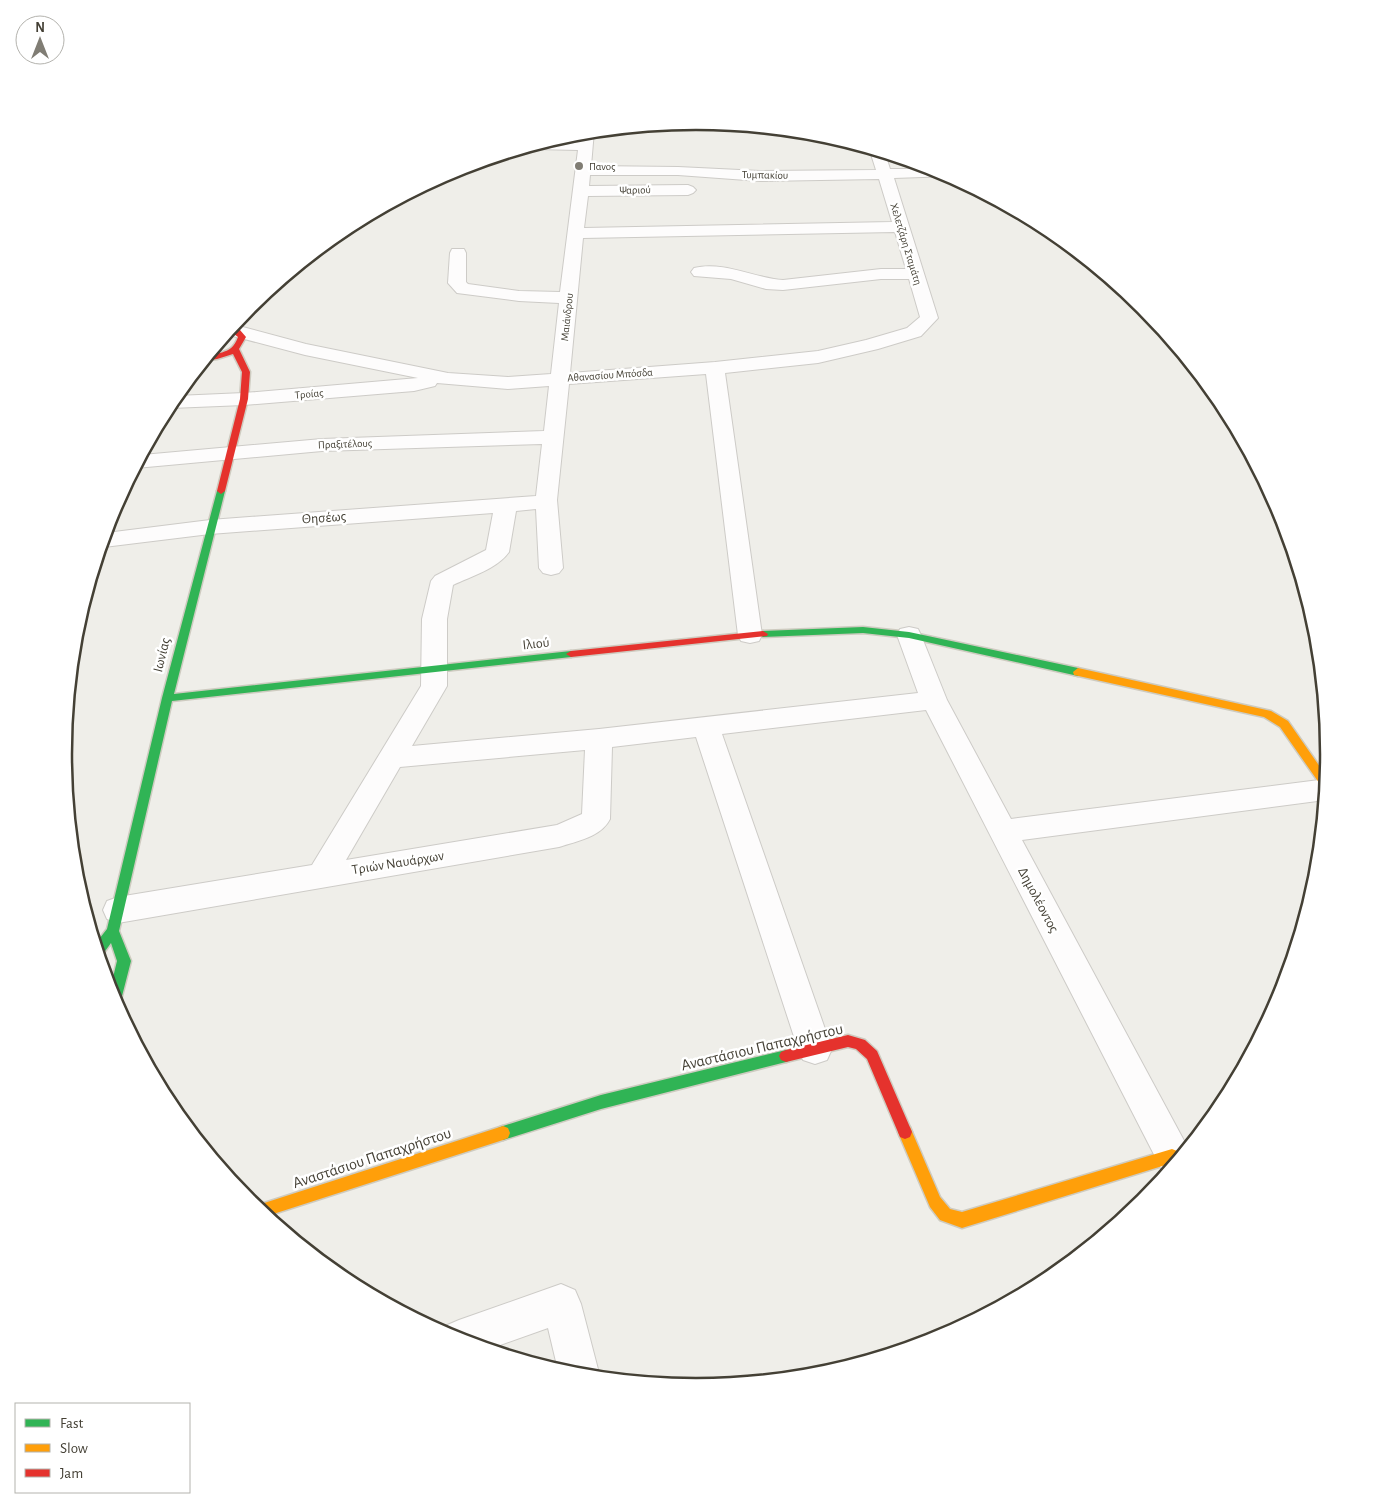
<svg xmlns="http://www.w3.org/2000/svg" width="1393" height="1508" font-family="'Alegreya Sans',sans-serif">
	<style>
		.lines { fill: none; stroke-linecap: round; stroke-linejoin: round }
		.street-casing { stroke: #cdcbc7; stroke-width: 2 }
		.fast-casing { stroke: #cecbc0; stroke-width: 3 }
		.slow-casing { stroke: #cecbc0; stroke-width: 3 }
		.jam-casing { stroke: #cecbc0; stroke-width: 3 }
		.street { fill: #fdfcfc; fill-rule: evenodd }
		.fast { fill: #30b455; fill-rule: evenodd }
		.slow { fill: #ff9f0a; fill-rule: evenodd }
		.jam { fill: #e5322d; fill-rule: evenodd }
		.poi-dot { fill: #807d74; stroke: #fff; stroke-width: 2 }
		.labels { text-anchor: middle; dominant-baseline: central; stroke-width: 5; stroke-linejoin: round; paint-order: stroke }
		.far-poi-label { font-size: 11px; fill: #444035; stroke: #fff; text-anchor: start }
		.far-street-label { font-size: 11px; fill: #444035; stroke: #fff }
		.street-label { font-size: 14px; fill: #444035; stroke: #fff }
		.near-street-label { font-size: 16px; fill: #444035; stroke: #fff }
		.rim { fill: none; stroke: #444035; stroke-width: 2.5 }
	</style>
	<rect width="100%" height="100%" fill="#efeee9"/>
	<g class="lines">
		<defs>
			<path id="street" d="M 594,131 L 591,166 L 678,167 L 760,171 L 876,170 L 870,151 L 871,149 L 885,153 L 890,169 L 936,169 L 951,176 L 894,178 L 938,318 L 921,336 L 878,349 L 818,363 L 725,373 L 762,635 L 759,641 L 750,643 L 741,641 L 738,635 L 706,374 L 569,384 L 557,500 L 563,568 L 559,573 L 551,575 L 543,573 L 539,568 L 536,509 L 516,511 L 509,552 C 497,569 472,576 453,585 L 447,619 L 447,686 L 412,746 L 599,729 L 918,693 L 897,635 L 900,629 L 909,627 L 918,629 L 921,635 L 947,700 L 1011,819 L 1327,779 L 1325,800 L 1022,840 L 1188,1148 L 1165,1176 L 926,710 L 722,734 L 832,1049 L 827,1060 L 815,1064 L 803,1060 L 798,1049 L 696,737 L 612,747 L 610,819 C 601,837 577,841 559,847 L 118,923 L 107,919 L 103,910 L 107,901 L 118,897 L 312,865 L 421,686 L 422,619 L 431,581 L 435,576 L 486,550 L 493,513 L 210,534 L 104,547 L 101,546 L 106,533 L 210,520 L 536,496 L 542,444 L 322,451 L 136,468 L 142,455 L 322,439 L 544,431 L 549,386 L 508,389 L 437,383 L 435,386 L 414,391 L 244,405 L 171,408 L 168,407 L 176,396 L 244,393 L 418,378 L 305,355 L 229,335 L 227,333 L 235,325 L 306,344 L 448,373 L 508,377 L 551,374 L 559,303 L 519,301 L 457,293 L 448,283 L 450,253 L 452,249 L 464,249 L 466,253 L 466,282 L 468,284 L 519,291 L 560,292 L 578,150 L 535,149 L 529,147 L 548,141 L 579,142 L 580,133 ZM 590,175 L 678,175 L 760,181 L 879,179 L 892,222 L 584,228 L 588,196 L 688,195 L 693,193 L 696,190 L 693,187 L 688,185 L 589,186 ZM 895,232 L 906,269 L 881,269 L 783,280 C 754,278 724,261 694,268 L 691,272 L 694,276 L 731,279 L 766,289 L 783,290 L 881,279 L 909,279 L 920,317 L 907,328 L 866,340 L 818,351 L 715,362 L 570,373 L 583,238 ZM 585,750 L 582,814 L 557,825 L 346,860 L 400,767 Z
				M 561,1284 L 575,1290 L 581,1304 L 600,1377 L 573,1375 L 558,1370 L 548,1328 L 489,1349 L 454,1338 L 442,1332 L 445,1326 L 459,1320 Z"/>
			<path id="fast" d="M 221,488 L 225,491 L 174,694 L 571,651 L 576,654 L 571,657 L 172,701 L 119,931 L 131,961 L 121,1000 L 117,1005 L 110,990 L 117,961 L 111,943 L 103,954 L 99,955 L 96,943 L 107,929 L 162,698 L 217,491 Z
				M 863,627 L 909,632 L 1078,668 L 1083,672 L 1078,676 L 909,638 L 863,633 L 763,637 L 758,634 L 763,631 Z
				M 786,1050 L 791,1052 L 793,1056 L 791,1060 L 786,1062 L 601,1109 L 503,1140 L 498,1138 L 496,1133 L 498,1128 L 503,1126 L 601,1095 Z"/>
			<path id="slow" d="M 1078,668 L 1271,711 L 1288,721 L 1327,777 L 1326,788 L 1322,787 L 1280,727 L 1264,717 L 1074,675 L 1073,672 Z
				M 905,1125 L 910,1127 L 940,1197 L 950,1209 L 962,1212 L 1172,1149 L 1177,1151 L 1179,1156 L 1177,1161 L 1172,1163 L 962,1228 L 940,1220 L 930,1207 L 898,1132 L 900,1127 Z
				M 503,1126 L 508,1128 L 510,1133 L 508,1138 L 503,1140 L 267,1216 L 255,1206 Z"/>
			<path id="jam" d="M 231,328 L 240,330 L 246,337 L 239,349 L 250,372 L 248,399 L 225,491 L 221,494 L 217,491 L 240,399 L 242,372 L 233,354 L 217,359 L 204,361 C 214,349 231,358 238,337 L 234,334 L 228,332 Z
				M 763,631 L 768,634 L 767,636 L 571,657 L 566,654 L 571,651 Z
				M 848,1035 L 865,1040 L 877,1051 L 912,1132 L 910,1137 L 905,1139 L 900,1137 L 867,1059 L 856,1049 L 848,1047 L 786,1062 L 781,1060 L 779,1056 L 781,1052 L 786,1050 Z"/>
		</defs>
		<!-- street casing -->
		<use href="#street" class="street-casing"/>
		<!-- fast casing -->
		<use href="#fast" class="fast-casing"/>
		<!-- slow casing -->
		<use href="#slow" class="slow-casing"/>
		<!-- jam casing -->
		<use href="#jam" class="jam-casing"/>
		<!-- street -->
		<use href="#street" class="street"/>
		<!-- fast -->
		<use href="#fast" class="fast"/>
		<!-- slow -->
		<use href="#slow" class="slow"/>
		<!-- jam -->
		<use href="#jam" class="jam"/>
	</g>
	<!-- markers -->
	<circle class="poi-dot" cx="579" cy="166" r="5"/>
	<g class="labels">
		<!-- far-poi labels -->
		<g class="far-poi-label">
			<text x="589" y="166">Πανος</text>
		</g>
		<!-- far-street labels -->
		<g class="far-street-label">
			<text transform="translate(765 175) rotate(1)">Τυμπακίου</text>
			<text transform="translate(635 190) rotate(-1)">Ψαριού</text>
			<text transform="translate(906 244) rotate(73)">Χελετζάρη Σταμάτη</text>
			<text transform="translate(567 317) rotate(-84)">Μαιάνδρου</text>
			<text transform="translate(610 375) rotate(-4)">Αθανασίου Μπόσδα</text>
			<text transform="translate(309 394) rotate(-5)">Τροίας</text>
			<text transform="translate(345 444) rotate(-2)">Πραξιτέλους</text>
		</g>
		<!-- street labels -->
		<g class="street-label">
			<text transform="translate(324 518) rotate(-4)">Θησέως</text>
			<text transform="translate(536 644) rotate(-6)">Ιλιού</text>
			<text transform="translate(162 655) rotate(-76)">Ιωνίας</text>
			<text transform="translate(398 863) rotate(-9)">Τριών Ναυάρχων</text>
			<text transform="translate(1038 900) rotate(62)">Δημολέοντος</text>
		</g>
		<!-- near-street labels -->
		<g class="near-street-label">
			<text transform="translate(762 1047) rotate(-13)">Αναστάσιου Παπαχρήστου</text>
			<text transform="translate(372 1158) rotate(-18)">Αναστάσιου Παπαχρήστου</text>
		</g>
	</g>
	<!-- crop -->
	<path d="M0 0H1393V1508H0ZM72 754a624 624 0 1 1 1248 0a624 624 0 1 1-1248 0Z" fill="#fff" fill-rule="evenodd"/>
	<path class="rim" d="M72 754a624 624 0 1 1 1248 0a624 624 0 1 1-1248 0Z"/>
	<!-- legend -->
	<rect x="15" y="1403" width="175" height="90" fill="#ffffff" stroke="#b4b3ae"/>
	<rect x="25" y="1419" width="25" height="8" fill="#30b455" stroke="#b4b3ae"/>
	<text x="60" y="1428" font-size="15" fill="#444035">Fast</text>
	<rect x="25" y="1444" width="25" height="8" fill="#ff9f0a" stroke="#b4b3ae"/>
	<text x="60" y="1453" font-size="15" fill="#444035">Slow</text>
	<rect x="25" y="1469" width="25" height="8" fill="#e5322d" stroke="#b4b3ae"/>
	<text x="60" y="1478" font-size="15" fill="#444035">Jam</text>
	<!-- north arrow -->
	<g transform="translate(40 40)"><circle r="24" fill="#ffffff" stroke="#b4b3ae"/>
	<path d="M0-4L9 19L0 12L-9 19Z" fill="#807d74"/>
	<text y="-8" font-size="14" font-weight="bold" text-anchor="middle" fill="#444035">N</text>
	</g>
</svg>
